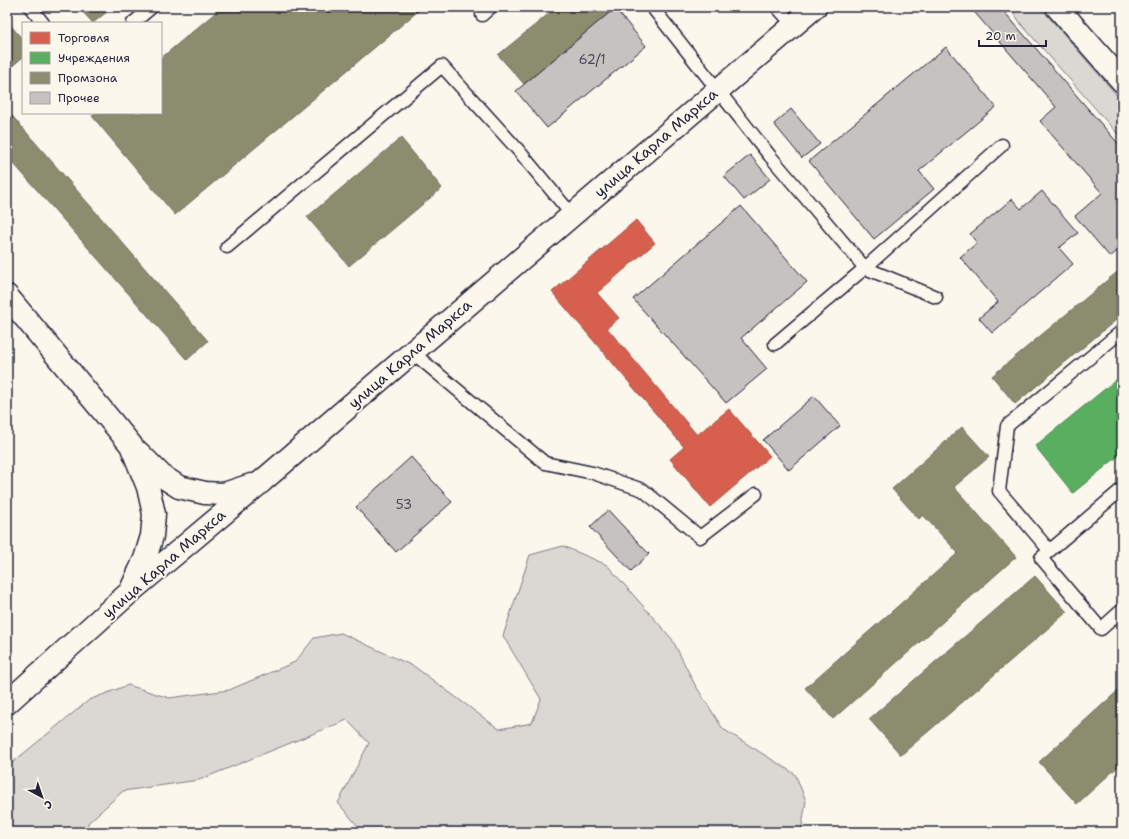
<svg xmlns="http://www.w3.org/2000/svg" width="1129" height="839" font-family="'Shantell Sans',sans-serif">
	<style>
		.green { fill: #dbd8d3; stroke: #7e7d87 }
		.shops { fill: #d6604d; stroke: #a04d48 }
		.public { fill: #5aae61; stroke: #498456 }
		.industry { fill: #8c8c6e; stroke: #6c6c5f }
		.building { fill: #c6c2c0; stroke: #22223b }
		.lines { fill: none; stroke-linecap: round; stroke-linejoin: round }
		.lane-casing { stroke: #22223b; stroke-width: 15 }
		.street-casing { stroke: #22223b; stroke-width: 25 }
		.secondary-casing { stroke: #22223b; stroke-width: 25 }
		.lane { stroke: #fbf7ec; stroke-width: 12 }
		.street { stroke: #fbf7ec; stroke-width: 22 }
		.secondary { stroke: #fbf7ec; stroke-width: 22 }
		.labels { text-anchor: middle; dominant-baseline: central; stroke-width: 4; stroke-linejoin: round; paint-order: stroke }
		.number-label { font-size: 13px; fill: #4b4a5c }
		.street-label { font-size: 15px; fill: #22223b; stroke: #fbf7ec }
	</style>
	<rect width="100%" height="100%" fill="#fbf7ec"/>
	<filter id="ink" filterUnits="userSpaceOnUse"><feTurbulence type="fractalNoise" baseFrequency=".025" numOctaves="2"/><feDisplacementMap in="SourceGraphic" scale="8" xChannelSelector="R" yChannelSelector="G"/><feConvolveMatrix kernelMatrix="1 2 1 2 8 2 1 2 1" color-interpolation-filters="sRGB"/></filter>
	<g filter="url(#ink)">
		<!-- green -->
		<path class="green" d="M 1010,7 L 1040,7 L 1122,101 L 1122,139 L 1021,24 Z
			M 563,546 L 607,565 L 672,639 L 694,683 L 723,729 L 795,774 L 806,801 L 801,832 L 363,832 L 338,803 L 369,743 L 347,720 L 199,780 L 123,791 L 88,823 L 88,832 L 7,832 L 7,767 L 89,700 L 128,685 L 169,698 L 229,690 L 295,662 L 314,638 L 341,633 L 415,667 L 499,729 L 532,723 L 541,699 L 503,636 L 530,555 Z"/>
		<!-- shops -->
		<path class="shops" d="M 636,220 L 655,243 L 597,293 L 619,318 L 607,328 L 697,435 L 729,409 L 770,456 L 710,507 L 670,459 L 684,447 L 552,292 Z"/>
		<!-- public -->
		<path class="public" d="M 1122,375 L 1122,453 L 1073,493 L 1035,446 Z"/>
		<!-- industry -->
		<path class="industry" d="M 78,7 L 113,7 L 93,23 Z
			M 222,7 L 423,7 L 175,215 L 92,116 L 95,113 L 161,113 L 161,58 Z
			M 557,7 L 604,7 L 609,13 L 524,84 L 498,55 Z
			M 7,21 L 23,40 L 23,57 L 9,69 L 7,67 Z
			M 7,110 L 208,341 L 187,360 L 7,156 Z
			M 401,138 L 442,188 L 349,266 L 307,217 Z
			M 1122,268 L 1122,315 L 1015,404 L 992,376 Z
			M 962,427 L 989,457 L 954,487 L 1016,557 L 833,719 L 805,688 L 958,553 L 923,515 L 919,519 L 892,489 Z
			M 1035,576 L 1067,612 L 901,755 L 869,719 Z
			M 1122,687 L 1122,763 L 1077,804 L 1039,762 Z"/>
		<!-- building -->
		<path class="building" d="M 970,7 L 1000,7 L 1122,148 L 1122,247 L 1110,257 L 1075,216 L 1102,193 L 1040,121 L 1056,107 Z
			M 615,8 L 646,46 L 547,128 L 516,91 Z
			M 946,47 L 996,107 L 919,171 L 934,189 L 874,239 L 809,161 Z
			M 791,109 L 820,144 L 802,158 L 774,124 Z
			M 750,155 L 770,179 L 744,200 L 724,176 Z
			M 1042,191 L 1078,233 L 1059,248 L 1073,264 L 992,333 L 979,318 L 998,302 L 960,257 L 977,243 L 970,234 L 1012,199 L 1021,209 Z
			M 741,206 L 807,282 L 741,338 L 767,369 L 726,403 L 633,299 Z
			M 814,396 L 840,426 L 789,470 L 763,440 Z
			M 411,457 L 452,502 L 396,552 L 356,507 Z
			M 608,510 L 649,554 L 631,571 L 590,527 Z"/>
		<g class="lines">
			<defs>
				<path id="lane" d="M 30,7 L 43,23
					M 652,7 L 770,156 L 865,268 L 936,297
					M 777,7 L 794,26
					M 482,15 L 491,7
					M 133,23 L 152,7
					M 227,247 L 442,66 L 519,151 L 572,215
					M 775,344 L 865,268 L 1002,145
					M 412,352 L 545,463 L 593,473 L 643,490 L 700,537 L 756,494
					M 1122,489 L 1041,558 L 1101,629 L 1122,610
					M 1049,550 L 999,491 L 1007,426 L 1122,331"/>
				<path id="street" d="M 1057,7 L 1122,81
					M 7,296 L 131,445 L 148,487 L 154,514 L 152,536 L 145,559 L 130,592
					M 139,453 L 162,476 L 179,487 L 205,493 L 224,494 L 251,485
					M 7,703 L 130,592 L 261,482"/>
				<path id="secondary" d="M 261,482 L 815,7"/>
			</defs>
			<!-- lane casing -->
			<use href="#lane" class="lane-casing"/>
			<!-- street casing -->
			<use href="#street" class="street-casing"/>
			<!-- secondary casing -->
			<use href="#secondary" class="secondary-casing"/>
			<!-- lane -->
			<use href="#lane" class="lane"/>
			<!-- street -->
			<use href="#street" class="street"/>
			<!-- secondary -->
			<use href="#secondary" class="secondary"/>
		</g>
	</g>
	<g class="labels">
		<!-- number labels -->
		<g class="number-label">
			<text x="592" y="59">62/1</text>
			<text x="404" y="504">53</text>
		</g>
		<!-- street labels -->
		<g class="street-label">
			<text transform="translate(656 143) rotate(-41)">улица Карла Маркса</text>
			<text transform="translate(410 354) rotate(-41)">улица Карла Маркса</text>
			<text transform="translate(164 564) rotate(-41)">улица Карла Маркса</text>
		</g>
	</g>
	<!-- margin -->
	<rect width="1129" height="839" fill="none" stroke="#fbf7ec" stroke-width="24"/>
	<rect x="12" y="12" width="1105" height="815" fill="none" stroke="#22223b" stroke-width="1.5" filter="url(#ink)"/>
	<!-- legend -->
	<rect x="22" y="22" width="140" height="92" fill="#fbf7ec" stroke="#a4a2a5"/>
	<rect x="30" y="32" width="20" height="12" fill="#d6604d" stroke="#a4a2a5"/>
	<text x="58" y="42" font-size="12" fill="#22223b">Торговля</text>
	<rect x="30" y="52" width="20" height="12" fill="#5aae61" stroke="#a4a2a5"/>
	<text x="58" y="62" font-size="12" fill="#22223b">Учреждения</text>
	<rect x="30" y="72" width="20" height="12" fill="#8c8c6e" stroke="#a4a2a5"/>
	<text x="58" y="82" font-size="12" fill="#22223b">Промзона</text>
	<rect x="30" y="92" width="20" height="12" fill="#c6c2c0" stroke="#a4a2a5"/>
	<text x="58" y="102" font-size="12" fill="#22223b">Прочее</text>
	<!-- north arrow -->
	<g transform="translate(42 797) rotate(140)" stroke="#fbf7ec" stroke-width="3" paint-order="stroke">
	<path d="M0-3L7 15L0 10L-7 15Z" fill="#22223b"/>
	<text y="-6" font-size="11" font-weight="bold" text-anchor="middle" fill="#22223b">С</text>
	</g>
	<!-- scale -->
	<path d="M979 40v6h67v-6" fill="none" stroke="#22223b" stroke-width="2"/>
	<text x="985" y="40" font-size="12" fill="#22223b" stroke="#fbf7ec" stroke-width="3" paint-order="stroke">20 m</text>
</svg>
